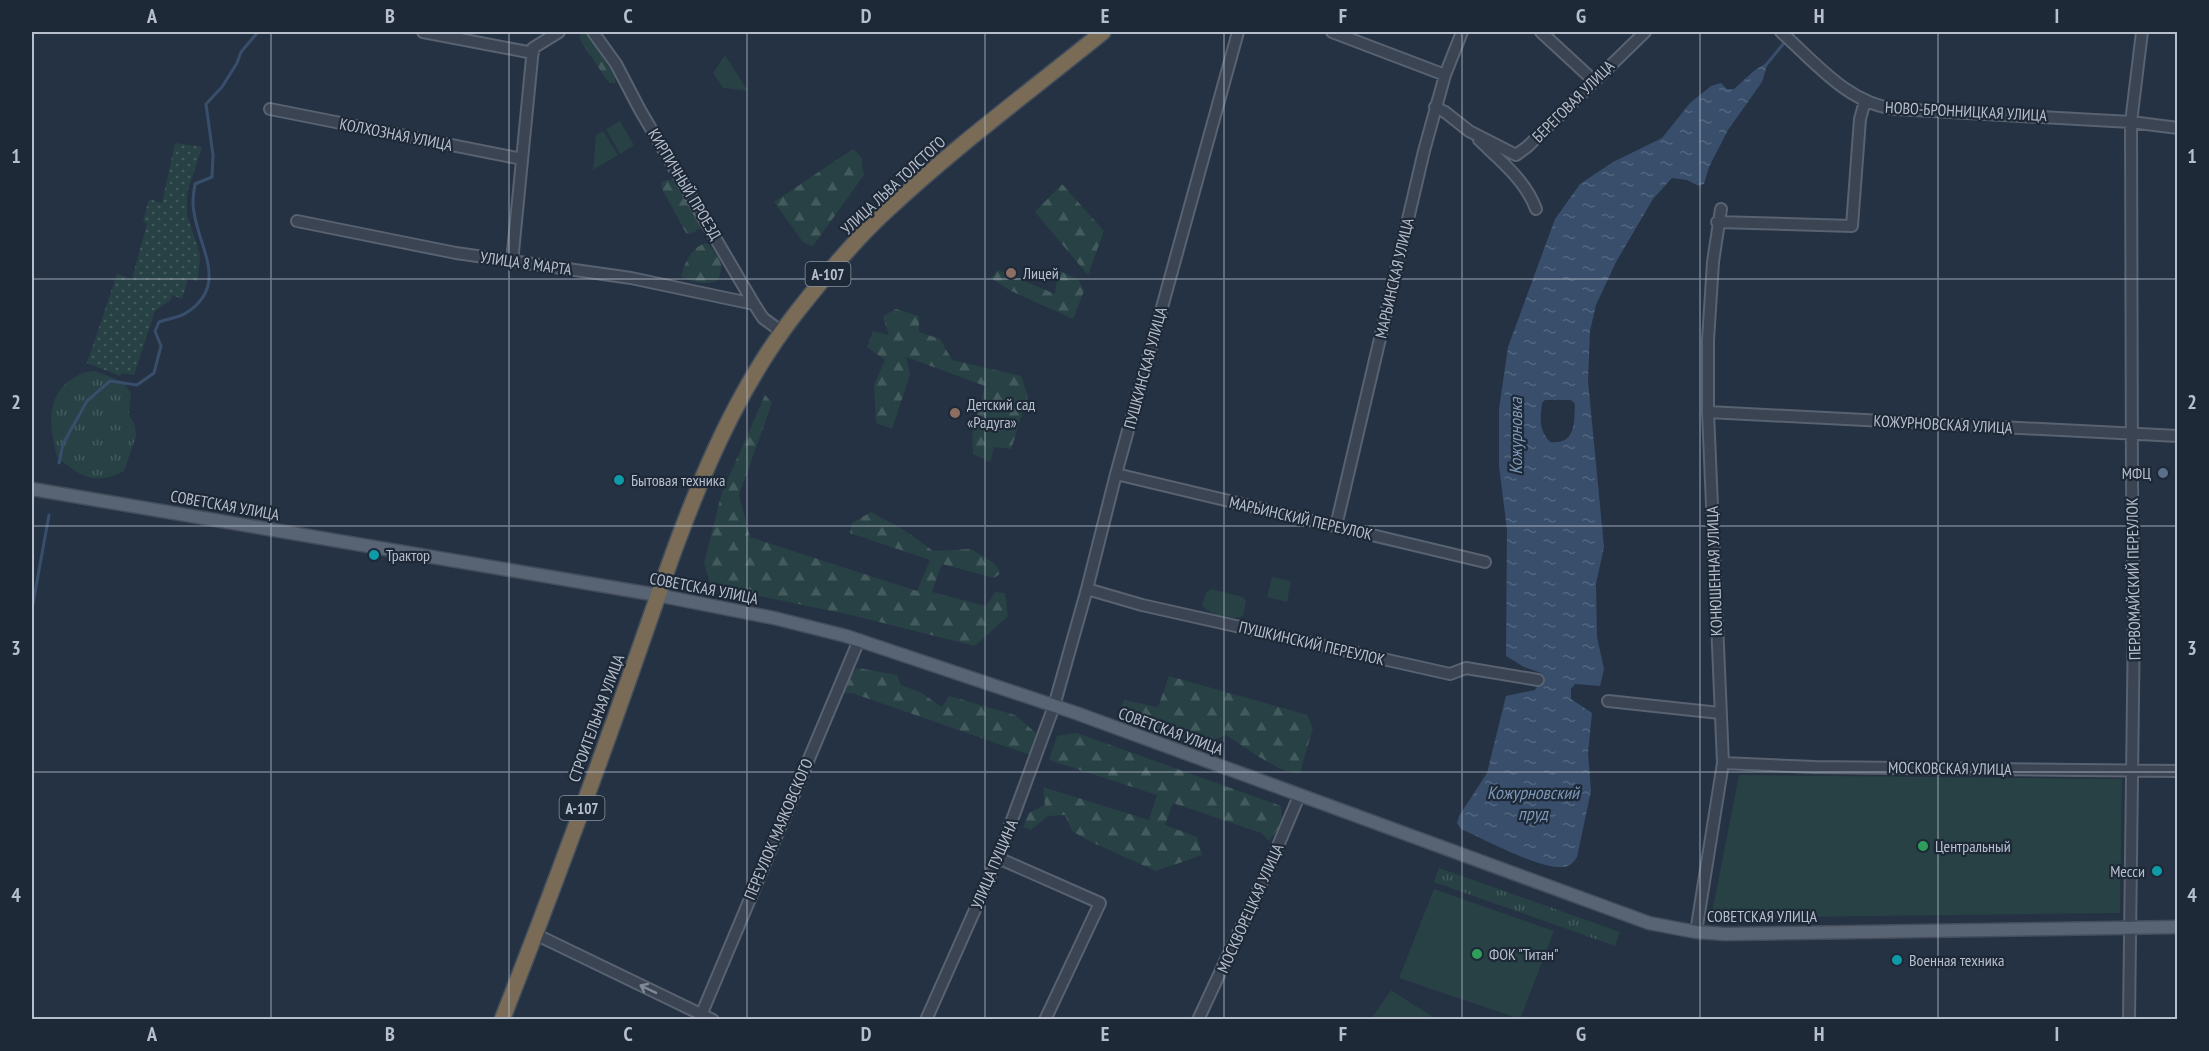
<svg xmlns="http://www.w3.org/2000/svg" width="2209" height="1051" font-family="'PT Sans Narrow',sans-serif">
	<style>
		.grass { fill: url(#grass-tufts) }
		.forest { fill: url(#forest-firs) }
		.park { fill: #274144 }
		.garden { fill: url(#garden-dots) }
		.water { fill: url(#water-ripples); fill-rule: evenodd }
		.lines { fill: none; stroke-linecap: round; stroke-linejoin: round }
		.stream { stroke: #384e6b; stroke-width: 3 }
		.minor-casing { stroke: #586270; stroke-width: 14 }
		.major-casing { stroke: #434d5c; stroke-width: 15 }
		.highway-casing { stroke: #444f5d; stroke-width: 18 }
		.minor { stroke: #3a4453; stroke-width: 10 }
		.major { stroke: #586373; stroke-width: 12 }
		.highway { stroke: #796b56; stroke-width: 15 }
		.oneway { stroke: #7f8896 }
		.grid { fill: none; stroke: #b7bfcd; stroke-width: 1.5; stroke-opacity: 0.55 }
		.education-dot { fill: #8d6e63; stroke: #1e2938; stroke-width: 2 }
		.service-dot { fill: #5c6f8a; stroke: #1e2938; stroke-width: 2 }
		.culture-dot { fill: #0f9aa8; stroke: #1e2938; stroke-width: 2 }
		.leisure-dot { fill: #2e9e5b; stroke: #1e2938; stroke-width: 2 }
		.labels { text-anchor: middle; dominant-baseline: central; stroke-width: 4.5; stroke-linejoin: round; paint-order: stroke }
		.shield { fill: #1e2938; stroke: #8992a0; stroke-width: 1.5 }
		.shield-label { font-size: 15px; font-weight: bold; fill: #b7bfcd }
		.street-label { font-size: 16px; fill: #b7bfcd; stroke: #1e2938 }
		.poi-label { font-size: 16px; fill: #b7bfcd; stroke: #1e2938; text-anchor: start }
		.water-label { font-size: 18px; font-style: italic; fill: #7c96b5; stroke: #1e2938 }
		.neatline { fill: none; stroke: #b7bfcd; stroke-width: 2 }
		.grid-label { font-size: 20px; text-anchor: middle; font-weight: bold; fill: #b7bfcd }
	</style>
	<defs>
		<pattern id="grass-tufts" width="24" height="20" patternUnits="userSpaceOnUse" patternTransform="scale(1.5)"><rect width="24" height="20" fill="#274144"/><path d="M3 7l-1-3M5 7V3M7 7l1-3M15 17l-1-3M17 17v-4M19 17l1-3" fill="none" stroke="#445b5e"/></pattern>
		<pattern id="forest-firs" width="22" height="20" patternUnits="userSpaceOnUse" patternTransform="scale(1.5)"><rect width="22" height="20" fill="#274144"/><path d="M5 1l3.5 6h-7zM16 11l3.5 6h-7z" fill="#445b5e"/></pattern>
		<pattern id="garden-dots" width="8" height="8" patternUnits="userSpaceOnUse" patternTransform="scale(1.5)"><rect width="8" height="8" fill="#274144"/><path d="M2 2h.1M6 6h.1" fill="none" stroke="#445b5e" stroke-width="1.8" stroke-linecap="round"/></pattern>
		<pattern id="water-ripples" width="26" height="14" patternUnits="userSpaceOnUse" patternTransform="scale(1.5)"><rect width="26" height="14" fill="#384e6b"/><path d="M2 4q2-2 4 0t4 0M15 11q2-2 4 0t4 0" fill="none" stroke="#53667f"/></pattern>
	</defs>
	<rect width="100%" height="100%" fill="#253243"/>
	<!-- grass -->
	<path class="grass" d="M 95,371 L 123,382 L 131,393 L 129,414 L 135,426 L 136,436 L 124,471 C 93,486 82,477 57,457 C 50,430 45,399 69,381 C 79,374 83,372 95,371 Z
		M 1439,868 L 1620,932 L 1615,946 L 1434,882 Z"/>
	<!-- forest -->
	<path class="forest" d="M 582,32 L 586,32 L 615,76 L 615,83 L 609,83 L 580,40 L 580,33 Z
		M 853,149 L 861,157 L 864,175 L 813,246 L 803,242 L 774,202 Z
		M 666,180 L 674,180 L 701,223 L 700,228 L 691,234 L 686,233 L 662,189 L 661,183 Z
		M 1062,184 L 1104,231 L 1088,275 L 1035,212 Z
		M 708,243 C 718,258 727,264 717,281 C 704,285 692,283 681,276 C 685,261 693,245 708,243 Z
		M 998,270 L 1055,294 L 1058,270 L 1079,280 L 1084,291 L 1073,319 L 1009,290 L 991,278 Z
		M 896,309 L 919,316 L 919,332 L 940,339 L 952,360 L 1021,376 L 1028,396 L 1011,449 L 994,447 L 990,462 L 973,454 L 972,434 L 985,386 L 906,357 L 910,375 L 892,429 L 876,423 L 874,385 L 885,360 L 867,347 L 873,331 L 889,335 L 883,316 Z
		M 765,395 L 772,403 L 739,495 L 750,537 L 917,591 L 930,560 L 850,533 L 852,523 L 871,512 L 904,530 L 933,551 L 971,549 L 994,563 L 1001,573 L 994,578 L 942,564 L 932,592 L 986,606 L 995,592 L 1005,593 L 1008,616 L 975,646 L 851,615 L 711,586 L 704,563 L 722,492 Z
		M 858,668 L 897,675 L 901,685 L 920,692 L 942,707 L 949,696 L 1015,715 L 1038,735 L 1030,755 L 852,693 L 842,694 L 844,677 Z
		M 1169,676 L 1307,715 L 1313,728 L 1300,773 C 1280,775 1243,745 1226,735 L 1202,745 L 1118,714 L 1124,700 L 1158,707 Z
		M 1077,733 L 1281,806 L 1282,823 L 1269,841 L 1261,833 L 1173,803 L 1165,825 L 1197,837 L 1202,855 L 1156,871 L 1091,842 L 1072,831 L 1065,815 L 1048,816 L 1031,830 L 1023,827 L 1029,813 L 1045,805 L 1043,787 L 1149,820 L 1157,795 L 1049,760 L 1057,736 Z"/>
	<!-- park -->
	<path class="park" d="M 725,55 L 748,91 L 723,88 L 713,73 Z
		M 620,121 L 634,145 L 620,154 L 606,129 Z
		M 603,131 L 618,155 L 593,170 L 596,135 Z
		M 1272,577 L 1291,581 L 1287,602 L 1267,597 Z
		M 1212,589 L 1243,597 L 1246,601 L 1243,616 C 1233,621 1209,614 1202,606 L 1206,592 Z
		M 1739,775 L 2122,779 L 2120,913 L 1711,918 Z
		M 1434,889 L 1554,931 L 1520,1019 L 1399,978 Z
		M 1391,990 L 1436,1019 L 1371,1019 Z"/>
	<!-- garden -->
	<path class="garden" d="M 175,143 L 202,147 L 187,193 L 187,215 L 200,254 L 198,281 L 188,279 L 182,299 L 172,295 L 171,300 L 155,311 L 134,375 L 122,373 L 120,376 L 87,363 L 117,274 L 132,279 L 147,224 L 143,221 L 149,199 L 162,203 Z"/>
	<!-- water -->
	<path class="water" d="M 1768,62 L 1762,82 L 1728,130 L 1709,167 L 1704,184 L 1699,186 L 1687,180 L 1672,178 L 1653,199 L 1616,262 L 1596,305 L 1590,331 L 1588,381 L 1604,547 L 1596,584 L 1597,637 L 1604,669 L 1600,686 L 1575,684 L 1571,689 L 1571,699 L 1592,713 L 1588,753 L 1591,791 L 1577,857 C 1574,862 1570,867 1562,867 C 1539,869 1484,839 1461,829 L 1457,823 L 1459,816 L 1487,773 L 1506,696 L 1535,690 L 1540,681 L 1541,673 L 1524,667 L 1506,656 L 1507,530 L 1499,466 L 1499,409 L 1508,347 L 1555,219 L 1580,184 L 1613,162 L 1662,138 L 1690,103 L 1711,86 L 1721,83 L 1727,89 L 1734,89 L 1755,70 ZM 1545,400 L 1571,400 L 1575,404 C 1574,423 1576,445 1550,442 C 1539,430 1540,420 1542,403 Z"/>
	<g class="lines">
		<!-- stream -->
		<path class="stream" d="M 1766,65 L 1793,32
			M 59,463 L 63,444 L 87,401 L 110,381 L 137,385 L 154,373 L 161,346 L 155,331 L 159,322 C 167,319 178,318 186,313 C 233,283 194,243 193,203 C 193,197 194,190 195,184 L 212,177 L 213,155 L 206,104 L 222,87 L 237,63 L 241,52 L 258,32
			M 32,609 L 49,515"/>
		<defs>
			<path id="minor" d="M 423,32 L 533,53
				M 593,32 L 616,64 L 640,110 L 754,304 L 763,318 L 782,332
				M 1332,32 L 1445,75
				M 1541,32 L 1593,80
				M 1781,32 C 1815,62 1848,104 1896,109 L 2131,122 L 2178,128
				M 1435,107 L 1445,112 L 1469,131 L 1516,155 L 1527,147 L 1645,32
				M 270,109 L 522,159
				M 1479,140 C 1501,161 1525,180 1536,209
				M 297,221 L 456,253 L 631,278 L 754,304
				M 1717,222 L 1852,226 L 1860,119 L 1865,101
				M 512,262 L 533,48 L 559,32
				M 1708,412 L 2178,436
				M 1116,474 L 1485,562
				M 1336,526 L 1424,151 L 1445,75 L 1462,32
				M 1087,589 L 1142,605 L 1450,674 L 1466,668 L 1538,680
				M 1608,701 L 1720,713
				M 1723,763 L 1815,767 L 2178,771
				M 998,858 L 1100,903 L 1045,1020
				M 1696,932 L 1723,763 L 1708,412 L 1708,340 L 1713,262 L 1721,209
				M 535,934 L 713,1020
				M 699,1020 L 859,640
				M 926,1020 L 998,858 L 1054,706 L 1087,589 L 1116,474 L 1238,32
				M 1198,1020 L 1269,867 L 1299,796
				M 2129,1020 L 2134,617 L 2132,485 L 2131,122 L 2142,32"/>
			<path id="major" d="M 32,489 L 657,595 L 774,618 L 846,636 L 1076,713 L 1649,923 L 1696,932 L 1725,934 L 2178,927"/>
			<path id="highway" d="M 502,1020 C 547,905 590,790 631,673 C 675,549 714,418 796,313 C 823,279 851,244 883,214 C 952,149 1029,92 1103,32"/>
		</defs>
		<!-- minor casing -->
		<use href="#minor" class="minor-casing"/>
		<!-- major casing -->
		<use href="#major" class="major-casing"/>
		<!-- highway casing -->
		<use href="#highway" class="highway-casing"/>
		<!-- minor -->
		<use href="#minor" class="minor"/>
		<!-- major -->
		<use href="#major" class="major"/>
		<!-- highway -->
		<use href="#highway" class="highway"/>
	</g>
	<!-- one-way arrows -->
	<defs><path id="oneway-shaft" d="M-6 0H5M1.5-3L5.5 0L1.5 3" fill="none" stroke-width="1.6" stroke-linecap="round" stroke-linejoin="round" transform="scale(1.5)"/></defs>
	<use class="oneway" href="#oneway-shaft" transform="translate(648 989) rotate(-154)"/>
	<!-- grid -->
	<path class="grid" d="M 271,32 L 271,1020M 509,32 L 509,1020M 747,32 L 747,1020M 985,32 L 985,1020M 1224,32 L 1224,1020M 1462,32 L 1462,1020M 1700,32 L 1700,1020M 1938,32 L 1938,1020M 32,279 L 2178,279M 32,526 L 2178,526M 32,772 L 2178,772"/>
	<!-- markers -->
	<g class="education-dot">
		<circle cx="1011" cy="273" r="6"/>
		<circle cx="955" cy="413" r="6"/>
	</g>
	<circle class="service-dot" cx="2163" cy="473" r="6"/>
	<g class="culture-dot">
		<circle cx="619" cy="480" r="6"/>
		<circle cx="374" cy="555" r="6"/>
		<circle cx="2157" cy="871" r="6"/>
		<circle cx="1897" cy="960" r="6"/>
	</g>
	<g class="leisure-dot">
		<circle cx="1923" cy="846" r="6"/>
		<circle cx="1477" cy="954" r="6"/>
	</g>
	<g class="labels">
		<!-- shield labels -->
		<g class="shield">
			<rect x="805.5" y="262" width="45" height="24" rx="4.5"/>
			<rect x="559.5" y="796" width="45" height="24" rx="4.5"/>
		</g>
		<g class="shield-label">
			<text x="828" y="274">А-107</text>
			<text x="582" y="808">А-107</text>
		</g>
		<!-- street labels -->
		<g class="street-label">
			<text transform="translate(1573 101) rotate(-45)">БЕРЕГОВАЯ УЛИЦА</text>
			<text transform="translate(1966 111) rotate(3)">НОВО-БРОННИЦКАЯ УЛИЦА</text>
			<text transform="translate(396 134) rotate(11)">КОЛХОЗНАЯ УЛИЦА</text>
			<text transform="translate(685 184) rotate(59)">КИРПИЧНЫЙ ПРОЕЗД</text>
			<text transform="translate(893 185) rotate(-43)">УЛИЦА ЛЬВА ТОЛСТОГО</text>
			<text transform="translate(526 263) rotate(8)">УЛИЦА 8 МАРТА</text>
			<text transform="translate(1394 278) rotate(-77)">МАРЬИНСКАЯ УЛИЦА</text>
			<text transform="translate(1145 368) rotate(-75)">ПУШКИНСКАЯ УЛИЦА</text>
			<text transform="translate(1943 424) rotate(3)">КОЖУРНОВСКАЯ УЛИЦА</text>
			<text transform="translate(225 505) rotate(10)">СОВЕТСКАЯ УЛИЦА</text>
			<text transform="translate(1301 518) rotate(13)">МАРЬИНСКИЙ ПЕРЕУЛОК</text>
			<text transform="translate(1714 571) rotate(-92)">КОНЮШЕННАЯ УЛИЦА</text>
			<text transform="translate(2133 579) rotate(-91)">ПЕРВОМАЙСКИЙ ПЕРЕУЛОК</text>
			<text transform="translate(704 588) rotate(11)">СОВЕТСКАЯ УЛИЦА</text>
			<text transform="translate(1312 643) rotate(13)">ПУШКИНСКИЙ ПЕРЕУЛОК</text>
			<text transform="translate(596 718) rotate(-70)">СТРОИТЕЛЬНАЯ УЛИЦА</text>
			<text transform="translate(1171 731) rotate(20)">СОВЕТСКАЯ УЛИЦА</text>
			<text transform="translate(1950 768) rotate(1)">МОСКОВСКАЯ УЛИЦА</text>
			<text transform="translate(778 829) rotate(-67)">ПЕРЕУЛОК МАЯКОВСКОГО</text>
			<text transform="translate(994 864) rotate(-67)">УЛИЦА ПУЩИНА</text>
			<text transform="translate(1250 908) rotate(-66)">МОСКВОРЕЦКАЯ УЛИЦА</text>
			<text x="1762" y="916">СОВЕТСКАЯ УЛИЦА</text>
		</g>
		<!-- poi labels -->
		<g class="poi-label">
			<text x="1023" y="273">Лицей</text>
			<text x="967" y="404">Детский сад<tspan x="967" dy="18">«Радуга»</tspan></text>
			<text x="2151" y="473" text-anchor="end">МФЦ</text>
			<text x="631" y="480">Бытовая техника</text>
			<text x="386" y="555">Трактор</text>
			<text x="1935" y="846">Центральный</text>
			<text x="2145" y="871" text-anchor="end">Месси</text>
			<text x="1489" y="954">ФОК "Титан"</text>
			<text x="1909" y="960">Военная техника</text>
		</g>
		<!-- water labels -->
		<g class="water-label">
			<text transform="translate(1515 436) rotate(-90)">Кожурновка</text>
			<text x="1533" y="792">Кожурновский<tspan x="1533" dy="21">пруд</tspan></text>
		</g>
	</g>
	<!-- border -->
	<rect width="2209" height="1051" fill="none" stroke="#1e2938" stroke-width="66"/>
	<rect x="33" y="33" width="2143" height="985" class="neatline"/>
	<g class="grid-label">
		<text x="152" y="23">A</text>
		<text x="390" y="23">B</text>
		<text x="628" y="23">C</text>
		<text x="866" y="23">D</text>
		<text x="1105" y="23">E</text>
		<text x="1343" y="23">F</text>
		<text x="1581" y="23">G</text>
		<text x="1819" y="23">H</text>
		<text x="2057" y="23">I</text>
		<text x="16" y="163">1</text>
		<text x="2192" y="163">1</text>
		<text x="16" y="409">2</text>
		<text x="2192" y="409">2</text>
		<text x="16" y="655">3</text>
		<text x="2192" y="655">3</text>
		<text x="16" y="902">4</text>
		<text x="2192" y="902">4</text>
		<text x="152" y="1041">A</text>
		<text x="390" y="1041">B</text>
		<text x="628" y="1041">C</text>
		<text x="866" y="1041">D</text>
		<text x="1105" y="1041">E</text>
		<text x="1343" y="1041">F</text>
		<text x="1581" y="1041">G</text>
		<text x="1819" y="1041">H</text>
		<text x="2057" y="1041">I</text>
	</g>
</svg>
